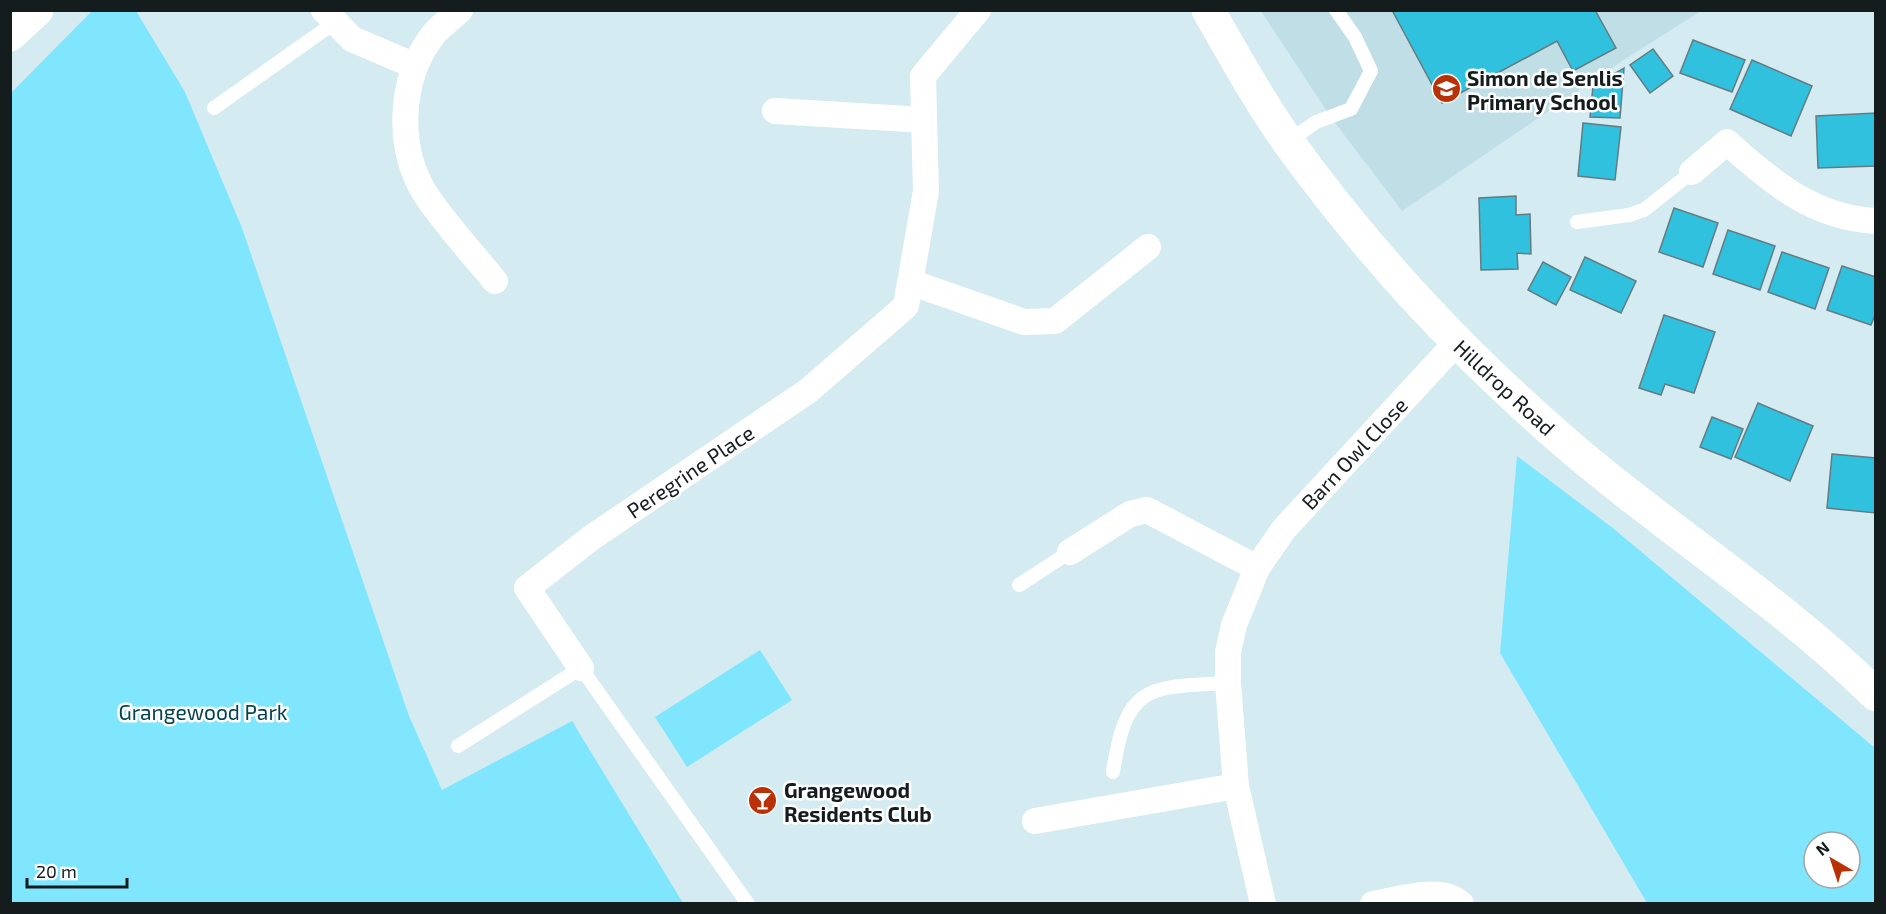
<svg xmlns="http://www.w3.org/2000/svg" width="1886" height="914" font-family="'Exo 2',sans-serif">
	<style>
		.built { fill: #bfdee6 }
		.green { fill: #7fe6fe; fill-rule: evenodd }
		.building { fill: #30c1de; stroke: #667b80; stroke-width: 1.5 }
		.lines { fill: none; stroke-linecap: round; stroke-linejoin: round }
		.service { stroke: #fff; stroke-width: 14 }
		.minor { stroke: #fff; stroke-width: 26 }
		.tertiary { stroke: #fff; stroke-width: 33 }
		.labels { text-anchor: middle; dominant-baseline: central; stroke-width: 5; stroke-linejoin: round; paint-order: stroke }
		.poi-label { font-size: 21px; font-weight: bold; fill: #141c1e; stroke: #fff; text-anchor: start }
		.street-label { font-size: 21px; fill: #141c1e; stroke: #fff }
		.park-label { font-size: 21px; fill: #03434f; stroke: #fff }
	</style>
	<rect width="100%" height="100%" fill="#d4ebf1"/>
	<!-- built -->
	<path class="built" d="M 1261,11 L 1701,11 L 1622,61 L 1402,211 L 1330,116 Z"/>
	<!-- green -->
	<path class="green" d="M 92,11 L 136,11 L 185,92 L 242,228 L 409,716 L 442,790 L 572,721 L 683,903 L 11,903 L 11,93 Z
		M 1517,456 L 1614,529 L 1875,748 L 1875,903 L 1647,903 L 1500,653 ZM 1814,842 L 1850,842 L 1850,878 L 1814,878 Z
		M 760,650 L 792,700 L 687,767 L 655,717 Z"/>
	<!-- building -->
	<path class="building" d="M 1396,10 L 1595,10 L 1616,48 L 1573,71 L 1557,41 L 1442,103 L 1393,12 Z
		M 1693,40 L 1745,60 L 1732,92 L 1680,73 Z
		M 1653,49 L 1673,76 L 1650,93 L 1630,65 Z
		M 1752,60 L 1812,86 L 1791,136 L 1730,109 Z
		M 1624,68 L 1620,118 L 1590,117 L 1593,86 Z
		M 1876,113 L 1876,166 L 1818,168 L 1816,116 Z
		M 1583,123 L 1621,127 L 1615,180 L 1578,176 Z
		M 1516,196 L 1516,215 L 1530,214 L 1531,254 L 1517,253 L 1518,269 L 1481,270 L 1479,198 Z
		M 1674,208 L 1718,223 L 1703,267 L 1659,252 Z
		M 1728,230 L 1775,246 L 1760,290 L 1713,274 Z
		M 1782,252 L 1829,268 L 1815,309 L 1768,292 Z
		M 1585,257 L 1636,281 L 1621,313 L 1570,290 Z
		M 1543,262 L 1571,277 L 1556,305 L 1528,290 Z
		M 1842,266 L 1876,277 L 1876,312 L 1871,325 L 1827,310 Z
		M 1664,315 L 1715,332 L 1694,393 L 1665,384 L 1661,395 L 1639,388 Z
		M 1758,403 L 1813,426 L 1790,481 L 1735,457 Z
		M 1712,417 L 1743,429 L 1731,459 L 1700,447 Z
		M 1832,454 L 1876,458 L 1876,513 L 1827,508 Z"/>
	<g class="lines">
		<!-- service -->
		<path class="service" d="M 214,108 L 334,23
			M 1288,142 L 1316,122 L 1351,109 L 1371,71 L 1355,37 L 1336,10
			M 1577,222 L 1629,215 L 1644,210 L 1692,172
			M 1019,585 L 1070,552
			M 458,746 L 581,668 L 748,904
			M 1113,772 C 1126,684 1148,687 1228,683"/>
		<!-- minor -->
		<path class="minor" d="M 324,10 L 352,39 L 415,66
			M 460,10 C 452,18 440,26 433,35 C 399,79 396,148 426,195 C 446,225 472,253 495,281
			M 775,111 L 924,120
			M 1692,172 L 1727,142 C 1771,182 1814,218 1876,221
			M 910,282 L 1024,322 L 1055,321 L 1148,247
			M 1070,552 L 1130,514 L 1147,510 L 1257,568
			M 581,668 L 527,588 L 591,538 L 808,391 L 906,306 L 926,191 L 923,76 L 978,10
			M 1035,821 L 1236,786
			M 1263,904 L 1236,786 L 1228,683 L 1228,652 L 1234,625 L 1257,568 L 1284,529 L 1456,343
			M 1373,904 C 1397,900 1441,885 1461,904"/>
		<!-- tertiary -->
		<path class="tertiary" d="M 1208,10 C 1234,55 1259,101 1289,143 C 1373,259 1465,357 1575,451 C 1673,534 1784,604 1876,695
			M 10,35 L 37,10"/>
	</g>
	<!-- icons -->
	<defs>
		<symbol id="school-disc" viewBox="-11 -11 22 22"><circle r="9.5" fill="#ba3107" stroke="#fff"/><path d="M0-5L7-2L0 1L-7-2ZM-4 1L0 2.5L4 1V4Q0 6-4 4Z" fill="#fff"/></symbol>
		<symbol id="bar-disc" viewBox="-11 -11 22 22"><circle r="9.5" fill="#ba3107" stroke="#fff"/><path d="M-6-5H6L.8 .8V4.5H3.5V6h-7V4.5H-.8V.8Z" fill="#fff"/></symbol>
	</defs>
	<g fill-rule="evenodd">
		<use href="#school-disc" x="1430" y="72" width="33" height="33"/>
		<use href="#bar-disc" x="746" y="784" width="33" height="33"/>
	</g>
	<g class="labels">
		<!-- poi labels -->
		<g class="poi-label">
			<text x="1467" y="77">Simon de Senlis<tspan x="1467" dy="24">Primary School</tspan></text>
			<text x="784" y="789">Grangewood<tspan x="784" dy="24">Residents Club</tspan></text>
		</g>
		<!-- street labels -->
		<g class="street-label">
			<text transform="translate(1505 387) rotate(43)">Hilldrop Road</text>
			<text transform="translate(1354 453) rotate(-47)">Barn Owl Close</text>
			<text transform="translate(690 471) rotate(-34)">Peregrine Place</text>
		</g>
		<!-- park labels -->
		<g class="park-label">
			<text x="203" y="711">Grangewood Park</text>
		</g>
	</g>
	<!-- border -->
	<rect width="1886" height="914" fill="none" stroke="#141c1e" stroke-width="24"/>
	<!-- north arrow -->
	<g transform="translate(1832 860) rotate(321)"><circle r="28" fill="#ffffff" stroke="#a1a4a5" stroke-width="1.5"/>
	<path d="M0-4.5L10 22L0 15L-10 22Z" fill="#ba3107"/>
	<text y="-9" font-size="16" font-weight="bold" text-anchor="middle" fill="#141c1e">N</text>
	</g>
	<!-- scale -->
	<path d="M27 878v9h100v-9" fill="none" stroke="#141c1e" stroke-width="3"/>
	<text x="36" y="878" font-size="18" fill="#141c1e" stroke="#ffffff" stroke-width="4.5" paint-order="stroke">20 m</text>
</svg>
